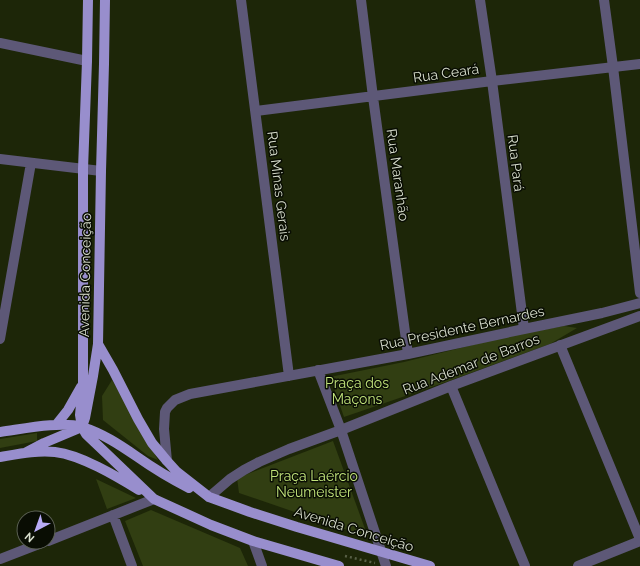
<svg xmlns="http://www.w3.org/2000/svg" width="640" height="566" font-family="Raleway,sans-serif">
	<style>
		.green { fill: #313e12 }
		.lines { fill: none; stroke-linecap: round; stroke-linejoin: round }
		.path { stroke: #596147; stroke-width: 2.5; stroke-dasharray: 2 3; stroke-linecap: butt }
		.minor { stroke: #5d5877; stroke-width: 10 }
		.primary { stroke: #988ecd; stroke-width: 10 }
		.labels { text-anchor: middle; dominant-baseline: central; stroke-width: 3; stroke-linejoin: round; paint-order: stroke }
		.street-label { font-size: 14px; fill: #d8decd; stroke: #090d03 }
		.park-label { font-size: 14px; fill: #c2e47b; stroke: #090d03 }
	</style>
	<rect width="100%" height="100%" fill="#1d2608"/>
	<!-- green -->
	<path class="green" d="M 564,326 L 577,328 L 550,344 L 446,382 L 344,417 L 330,377 L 404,362 L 513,335 Z
		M 112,380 L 158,460 L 148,456 L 103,420 L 102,396 Z
		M 37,433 L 37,441 L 0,448 L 0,439 Z
		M 333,441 L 368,537 L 239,493 L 237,478 Z
		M 96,479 L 136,498 L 107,509 Z
		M 151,510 L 240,548 L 248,566 L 143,566 L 125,521 Z"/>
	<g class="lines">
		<!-- path -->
		<path class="path" d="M 345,556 L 375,563"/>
		<!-- minor -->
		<path class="minor" d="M 241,0 L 289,376
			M 361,0 L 373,97 L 408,354
			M 480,0 L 492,81 L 524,329
			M 604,0 L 613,67 L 640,293
			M 0,43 L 87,61
			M 256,111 L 492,81 L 640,64
			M 0,159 L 101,171
			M 0,339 L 31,163
			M 560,345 L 640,539
			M 318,370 L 341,430 L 386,566
			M 451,386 L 525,566
			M 167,461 L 164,429 L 165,412 L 167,408 L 175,400 L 190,394 L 408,354 L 524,329 L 602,313 L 640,303
			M 209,497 L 230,479 L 244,470 L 259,462 L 289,449 L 341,430 L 451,386 L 640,316
			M 113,515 L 132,566
			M 48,541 L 154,499
			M 253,541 L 262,566
			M 0,559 L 44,542
			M 578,566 L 640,541"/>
		<!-- primary -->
		<path class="primary" d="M 88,0 L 87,61 L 83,169 L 83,383 L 80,415 L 82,427 L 86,434 L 106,453 L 154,499 L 211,525 L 253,541 L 339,566
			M 98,344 L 113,370 L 138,419 L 152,443 L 167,461 L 177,472 L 209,497 L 250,512 L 297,527 L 430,566
			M 56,425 L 68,410 L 81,387
			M 0,432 C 23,429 60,421 82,427 C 102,433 120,445 136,456 C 153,468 171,479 189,488
			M 25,453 L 44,443 L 82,427 L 85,418 L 93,376 L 98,344 L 101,171 L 104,64 L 105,0
			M 0,457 C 18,454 37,450 55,452 C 81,455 116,476 139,490"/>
	</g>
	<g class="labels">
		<!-- street labels -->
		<g class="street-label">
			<text transform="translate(446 73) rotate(-8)">Rua Ceará</text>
			<text transform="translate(516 163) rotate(83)">Rua Pará</text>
			<text transform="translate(398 175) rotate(82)">Rua Maranhão</text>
			<text transform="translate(279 186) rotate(83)">Rua Minas Gerais</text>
			<text transform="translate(85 275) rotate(-89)">Avenida Conceição</text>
			<text transform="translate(462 328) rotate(-12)">Rua Presidente Bernardes</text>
			<text transform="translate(471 364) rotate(-21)">Rua Ademar de Barros</text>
			<text transform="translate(354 529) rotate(17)">Avenida Conceição</text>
		</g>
		<!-- park labels -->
		<g class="park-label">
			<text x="357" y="383">Praça dos<tspan x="357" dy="16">Maçons</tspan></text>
			<text x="314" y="476">Praça Laércio<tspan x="314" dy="16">Neumeister</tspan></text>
		</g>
	</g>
	<!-- north arrow -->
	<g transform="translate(36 530) rotate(221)"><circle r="19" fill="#090d03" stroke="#5c6154"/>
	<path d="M0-3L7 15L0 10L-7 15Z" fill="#b8abf7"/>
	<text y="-6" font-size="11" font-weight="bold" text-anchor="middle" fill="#d8decd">N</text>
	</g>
</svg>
